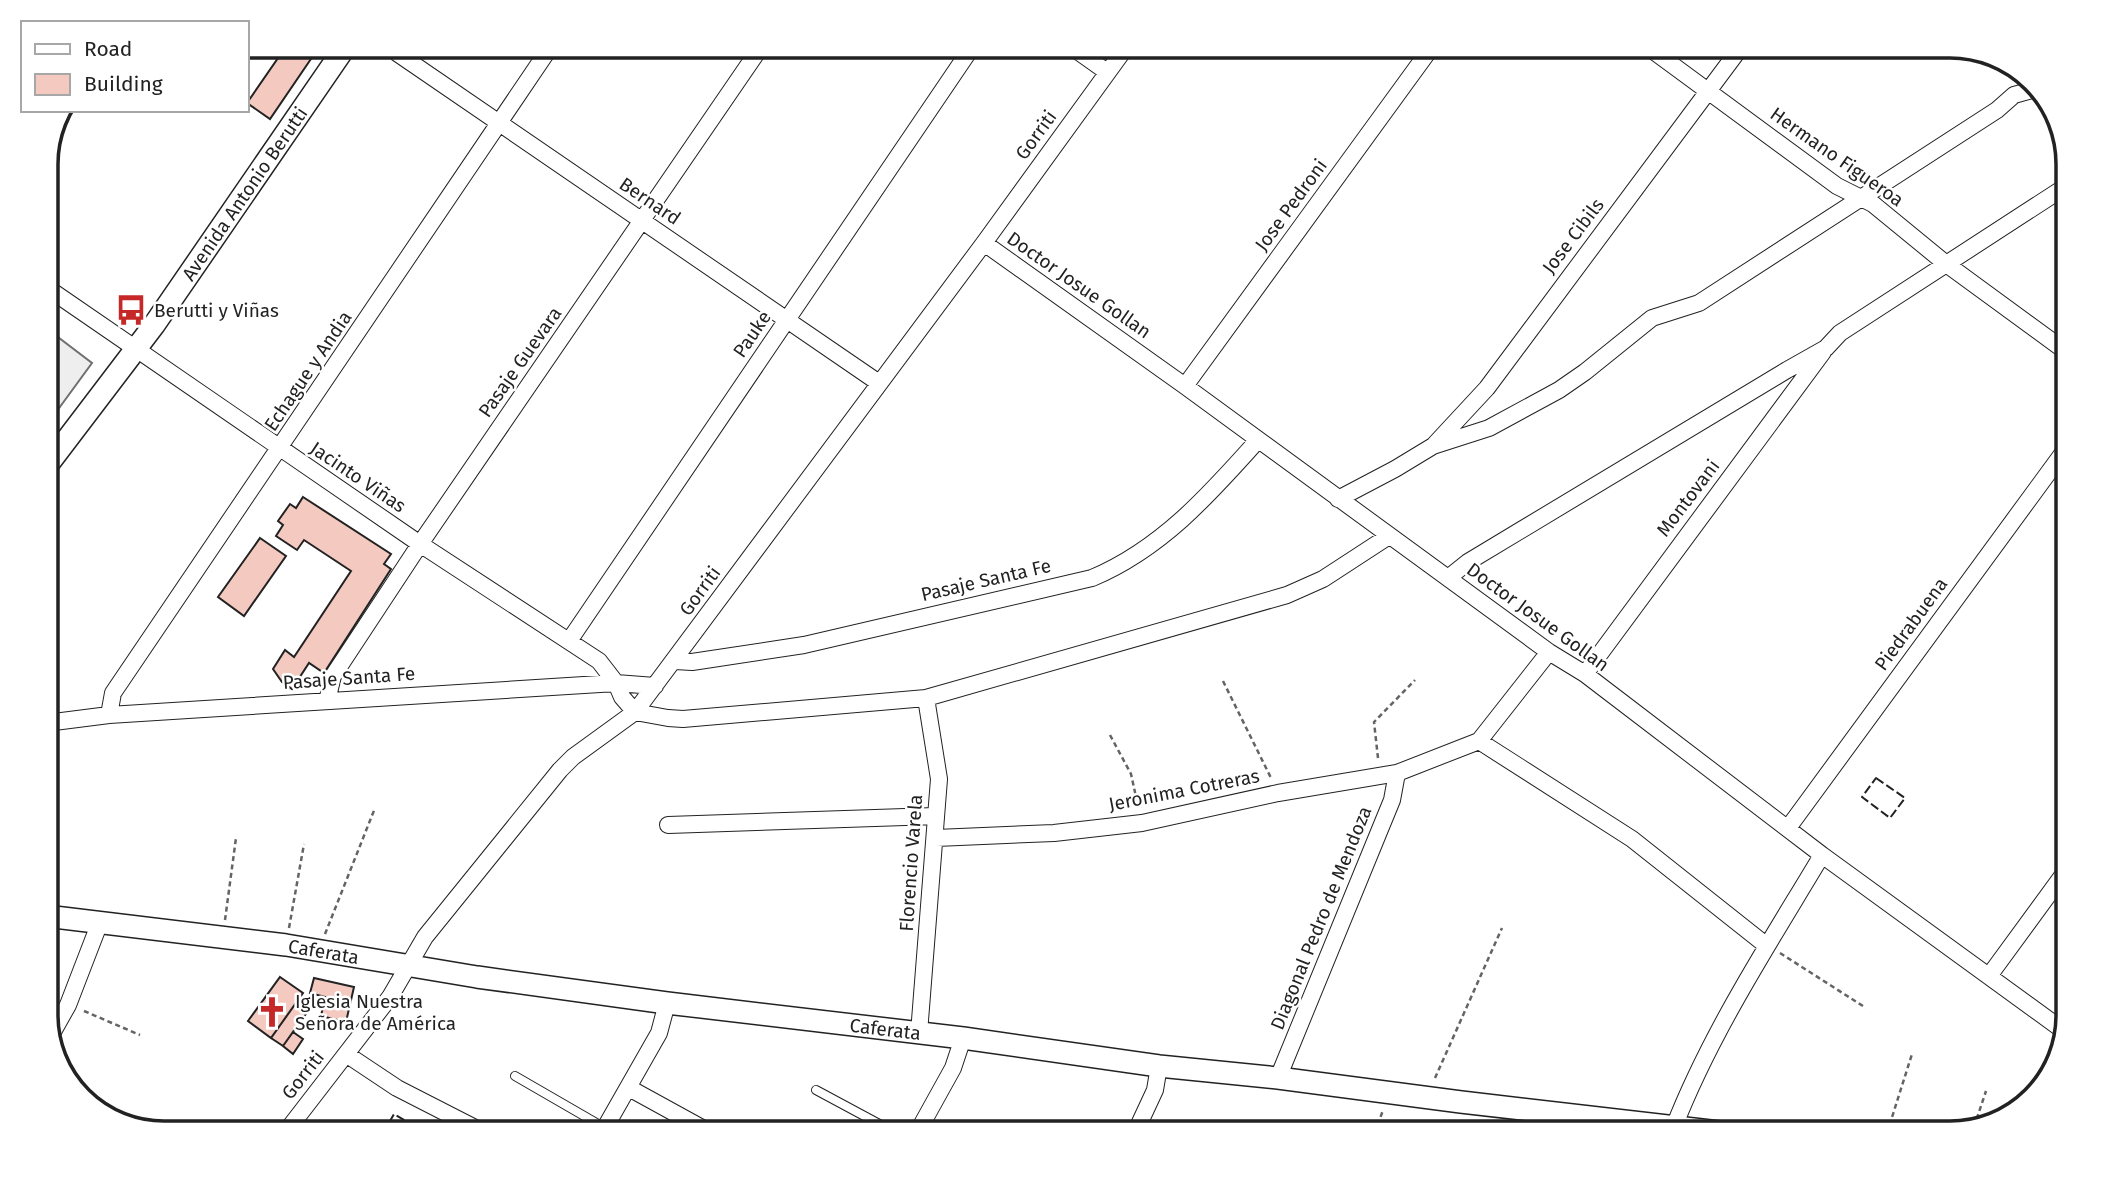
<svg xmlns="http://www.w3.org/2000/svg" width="2114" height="1179" font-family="'Fira Sans',sans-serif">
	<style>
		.green { fill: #eee; stroke: #6f6f6f; stroke-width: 2 }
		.building { fill: #f3c9c0; stroke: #222; stroke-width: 2 }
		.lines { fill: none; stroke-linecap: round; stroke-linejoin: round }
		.lane-casing { stroke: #222; stroke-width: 10 }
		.street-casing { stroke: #222; stroke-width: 18 }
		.secondary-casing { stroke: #222; stroke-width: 24 }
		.path { stroke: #646464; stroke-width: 2.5; stroke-dasharray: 5 3.5; stroke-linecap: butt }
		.lane { stroke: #fff; stroke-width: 8 }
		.street { stroke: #fff; stroke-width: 16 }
		.secondary { stroke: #fff; stroke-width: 21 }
		.fence { stroke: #222; stroke-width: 2; stroke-dasharray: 9 3.5; stroke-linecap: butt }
		.labels { text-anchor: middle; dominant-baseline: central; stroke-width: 5; stroke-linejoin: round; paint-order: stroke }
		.street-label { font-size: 19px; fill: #222; stroke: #fff }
		.poi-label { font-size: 19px; fill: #222; stroke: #fff; text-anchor: start }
		.rim { fill: none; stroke: #222; stroke-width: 3.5 }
	</style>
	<rect width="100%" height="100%" fill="#fff"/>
	<!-- green -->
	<path class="green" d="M 46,328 L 92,363 L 46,426 Z"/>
	<!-- building -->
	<path class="building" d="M 315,53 L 270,119 L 247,103 L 278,58 L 272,54 Z
		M 303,497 L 391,554 L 384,564 L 391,569 L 324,673 L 309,663 L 292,689 L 282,682 L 273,669 L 285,650 L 294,657 L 351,571 L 304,540 L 297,550 L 276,536 L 283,525 L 278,521 L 290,504 L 296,508 Z
		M 260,538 L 286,556 L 244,616 L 218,597 Z
		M 280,977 L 303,993 L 271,1038 L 248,1021 Z
		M 314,978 L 354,987 L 346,1022 L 321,1016 L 325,997 L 310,993 Z
		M 296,1003 L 308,1011 L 283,1046 L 271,1038 Z
		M 293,1032 L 303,1039 L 293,1054 L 283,1046 Z"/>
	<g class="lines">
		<defs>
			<path id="lane" d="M 515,1076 L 605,1128
				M 816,1090 L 896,1133"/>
			<path id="street" d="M 1648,47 L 1837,186 L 1873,204 L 1945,263 L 2068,353
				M 1076,50 L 1107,72
				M 397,53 L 879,383
				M 984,243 L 1185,386 L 1549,652 L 1585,674 L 1822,855 L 2064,1031
				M 46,287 L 420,544 L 599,661 L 616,683 L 622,697 L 635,712 L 668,718 L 683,719 L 926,698 L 1287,595 L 1323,579 L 1389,536
				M 1185,386 L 1431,48
				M 1435,444 L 1487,388 L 1741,47
				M 1338,499 L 1395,469 L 1433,446 L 1489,428 L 1559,390 L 1585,372 L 1652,318 L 1699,303 L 1997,110 L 2014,95 L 2036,89
				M 1448,578 L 1468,562 L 1787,370 L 1826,348 L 1840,333 L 2068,185
				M 569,641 L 970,50
				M 675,661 L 692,662 L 804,645 L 1092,578 C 1161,549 1209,495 1258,440
				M 1585,674 L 1823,352
				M 327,701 L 333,676 L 420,544 L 758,51
				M 109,715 L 113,693 L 547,52
				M 46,723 L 109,715 L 616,683 L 655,686
				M 1479,741 L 1632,839 L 1767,946
				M 668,825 L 935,816
				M 1788,828 L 2068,446
				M 936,838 L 1054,833 L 1142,823 L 1278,793 L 1397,773 L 1479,741 L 1549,652
				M 1989,976 L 2068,868
				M 919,1033 L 939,779 L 926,698
				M 50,1037 L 68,1005 L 100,922
				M 346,1054 L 397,1088 L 485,1133
				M 1278,1078 L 1392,800 L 1397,773
				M 629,1088 L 711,1133
				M 1674,1127 C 1711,1032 1770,942 1822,855
				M 285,1133 L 390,997 L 425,937 L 560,770 L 573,757 L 635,712 L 984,243 L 1124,50
				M 602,1133 L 659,1033 L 667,1003
				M 917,1133 L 953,1068 L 963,1038
				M 1135,1133 L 1155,1090 L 1159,1066"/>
			<g id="secondary">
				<path id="s1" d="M 46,467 L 154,325 L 341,53"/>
				<path id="s2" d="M 46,916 L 286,945 L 477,977 L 667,1003 L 963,1038 L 1159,1066 L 1278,1078 L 1461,1102 L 1728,1133"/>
			</g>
		</defs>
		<!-- lane casing -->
		<use href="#lane" class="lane-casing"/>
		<!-- street casing -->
		<use href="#street" class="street-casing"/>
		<!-- secondary casing -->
		<use href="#secondary" class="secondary-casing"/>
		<!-- path -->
		<path class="path" d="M 1223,681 L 1271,778
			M 1110,735 L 1131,774 L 1138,806
			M 1378,758 L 1374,722 L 1415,680
			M 225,920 L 236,838
			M 289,928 L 304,844
			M 325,934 L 375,808
			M 1780,953 L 1866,1008
			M 84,1011 L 140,1035
			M 1435,1078 L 1502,928
			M 1974,1127 L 1986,1091
			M 1375,1133 L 1383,1110
			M 1450,1133 L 1455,1120
			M 1887,1133 L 1912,1054"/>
		<!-- lane -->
		<use href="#lane" class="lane"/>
		<!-- street -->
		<use href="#street" class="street"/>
		<!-- secondary -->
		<use href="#secondary" class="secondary"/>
		<!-- fence -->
		<path class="fence" d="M 1876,778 L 1905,798 L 1890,818 L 1862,797 Z
			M 319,1133 L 325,1125 L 338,1133
			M 383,1133 L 394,1114 L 426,1133"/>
	</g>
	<!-- icons -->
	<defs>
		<symbol id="bus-bare" viewBox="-9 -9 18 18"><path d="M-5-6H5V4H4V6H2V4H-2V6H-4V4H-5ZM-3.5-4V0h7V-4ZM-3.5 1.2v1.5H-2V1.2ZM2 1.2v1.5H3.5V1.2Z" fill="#c62828" stroke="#fff" stroke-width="2.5" paint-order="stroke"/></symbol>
		<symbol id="church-bare" viewBox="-9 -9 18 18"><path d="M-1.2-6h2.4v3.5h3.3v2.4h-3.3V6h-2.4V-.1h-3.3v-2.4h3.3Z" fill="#c62828" stroke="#fff" stroke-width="2.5" paint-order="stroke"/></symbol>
	</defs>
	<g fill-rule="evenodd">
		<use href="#bus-bare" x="109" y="288" width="44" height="44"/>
		<use href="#church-bare" x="250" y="990" width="44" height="44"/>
	</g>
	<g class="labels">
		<!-- street labels -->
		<g class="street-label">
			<text transform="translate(1036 135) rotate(-54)">Gorriti</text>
			<text transform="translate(1837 157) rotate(35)">Hermano Figueroa</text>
			<text stroke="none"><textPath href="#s1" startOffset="338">Avenida Antonio Berutti</textPath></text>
			<text transform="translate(650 201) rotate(34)">Bernard</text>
			<text transform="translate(1291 205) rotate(-54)">Jose Pedroni</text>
			<text transform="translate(1573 236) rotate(-53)">Jose Cibils</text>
			<text transform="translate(1079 285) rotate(35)">Doctor Josue Gollan</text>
			<text transform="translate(752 334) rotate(-56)">Pauke</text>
			<text transform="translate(520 362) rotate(-55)">Pasaje Guevara</text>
			<text transform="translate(308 371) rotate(-56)">Echague y Andia</text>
			<text transform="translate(358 477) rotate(34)">Jacinto Viñas</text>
			<text transform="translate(1688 498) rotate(-53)">Montovani</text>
			<text transform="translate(986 580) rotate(-13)">Pasaje Santa Fe</text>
			<text transform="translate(700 591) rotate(-54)">Gorriti</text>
			<text transform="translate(1538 617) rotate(36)">Doctor Josue Gollan</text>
			<text transform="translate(1911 624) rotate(-54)">Piedrabuena</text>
			<text transform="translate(349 678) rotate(-4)">Pasaje Santa Fe</text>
			<text transform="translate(1184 790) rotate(-11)">Jeronima Cotreras</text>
			<text transform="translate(911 863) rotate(-86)">Florencio Varela</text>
			<text transform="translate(1321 918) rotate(-68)">Diagonal Pedro de Mendoza</text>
			<text stroke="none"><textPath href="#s2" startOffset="280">Caferata</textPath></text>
			<text stroke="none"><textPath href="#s2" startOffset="847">Caferata</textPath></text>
			<text transform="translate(303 1075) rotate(-52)">Gorriti</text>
		</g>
		<!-- poi labels -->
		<g class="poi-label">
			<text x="154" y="310">Berutti y Viñas</text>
			<text x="295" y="1001">Iglesia Nuestra<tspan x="295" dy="22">Señora de América</tspan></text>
		</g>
	</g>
	<!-- crop -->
	<path d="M0 0H2114V1179H0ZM164 58H1950A106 106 0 0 1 2056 164V1015A106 106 0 0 1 1950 1121H164A106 106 0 0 1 58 1015V164A106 106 0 0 1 164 58Z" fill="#fff" fill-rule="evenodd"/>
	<path class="rim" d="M164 58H1950A106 106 0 0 1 2056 164V1015A106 106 0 0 1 1950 1121H164A106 106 0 0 1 58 1015V164A106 106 0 0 1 164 58Z"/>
	<!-- legend -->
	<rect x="21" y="21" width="228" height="91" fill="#ffffff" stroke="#a7a7a7" stroke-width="2"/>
	<rect x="35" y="44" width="35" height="10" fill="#ffffff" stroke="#a7a7a7" stroke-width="2"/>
	<text x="84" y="56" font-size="21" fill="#222222">Road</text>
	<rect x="35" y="74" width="35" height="21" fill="#f3c9c0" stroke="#a7a7a7" stroke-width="2"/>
	<text x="84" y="91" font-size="21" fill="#222222">Building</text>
</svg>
